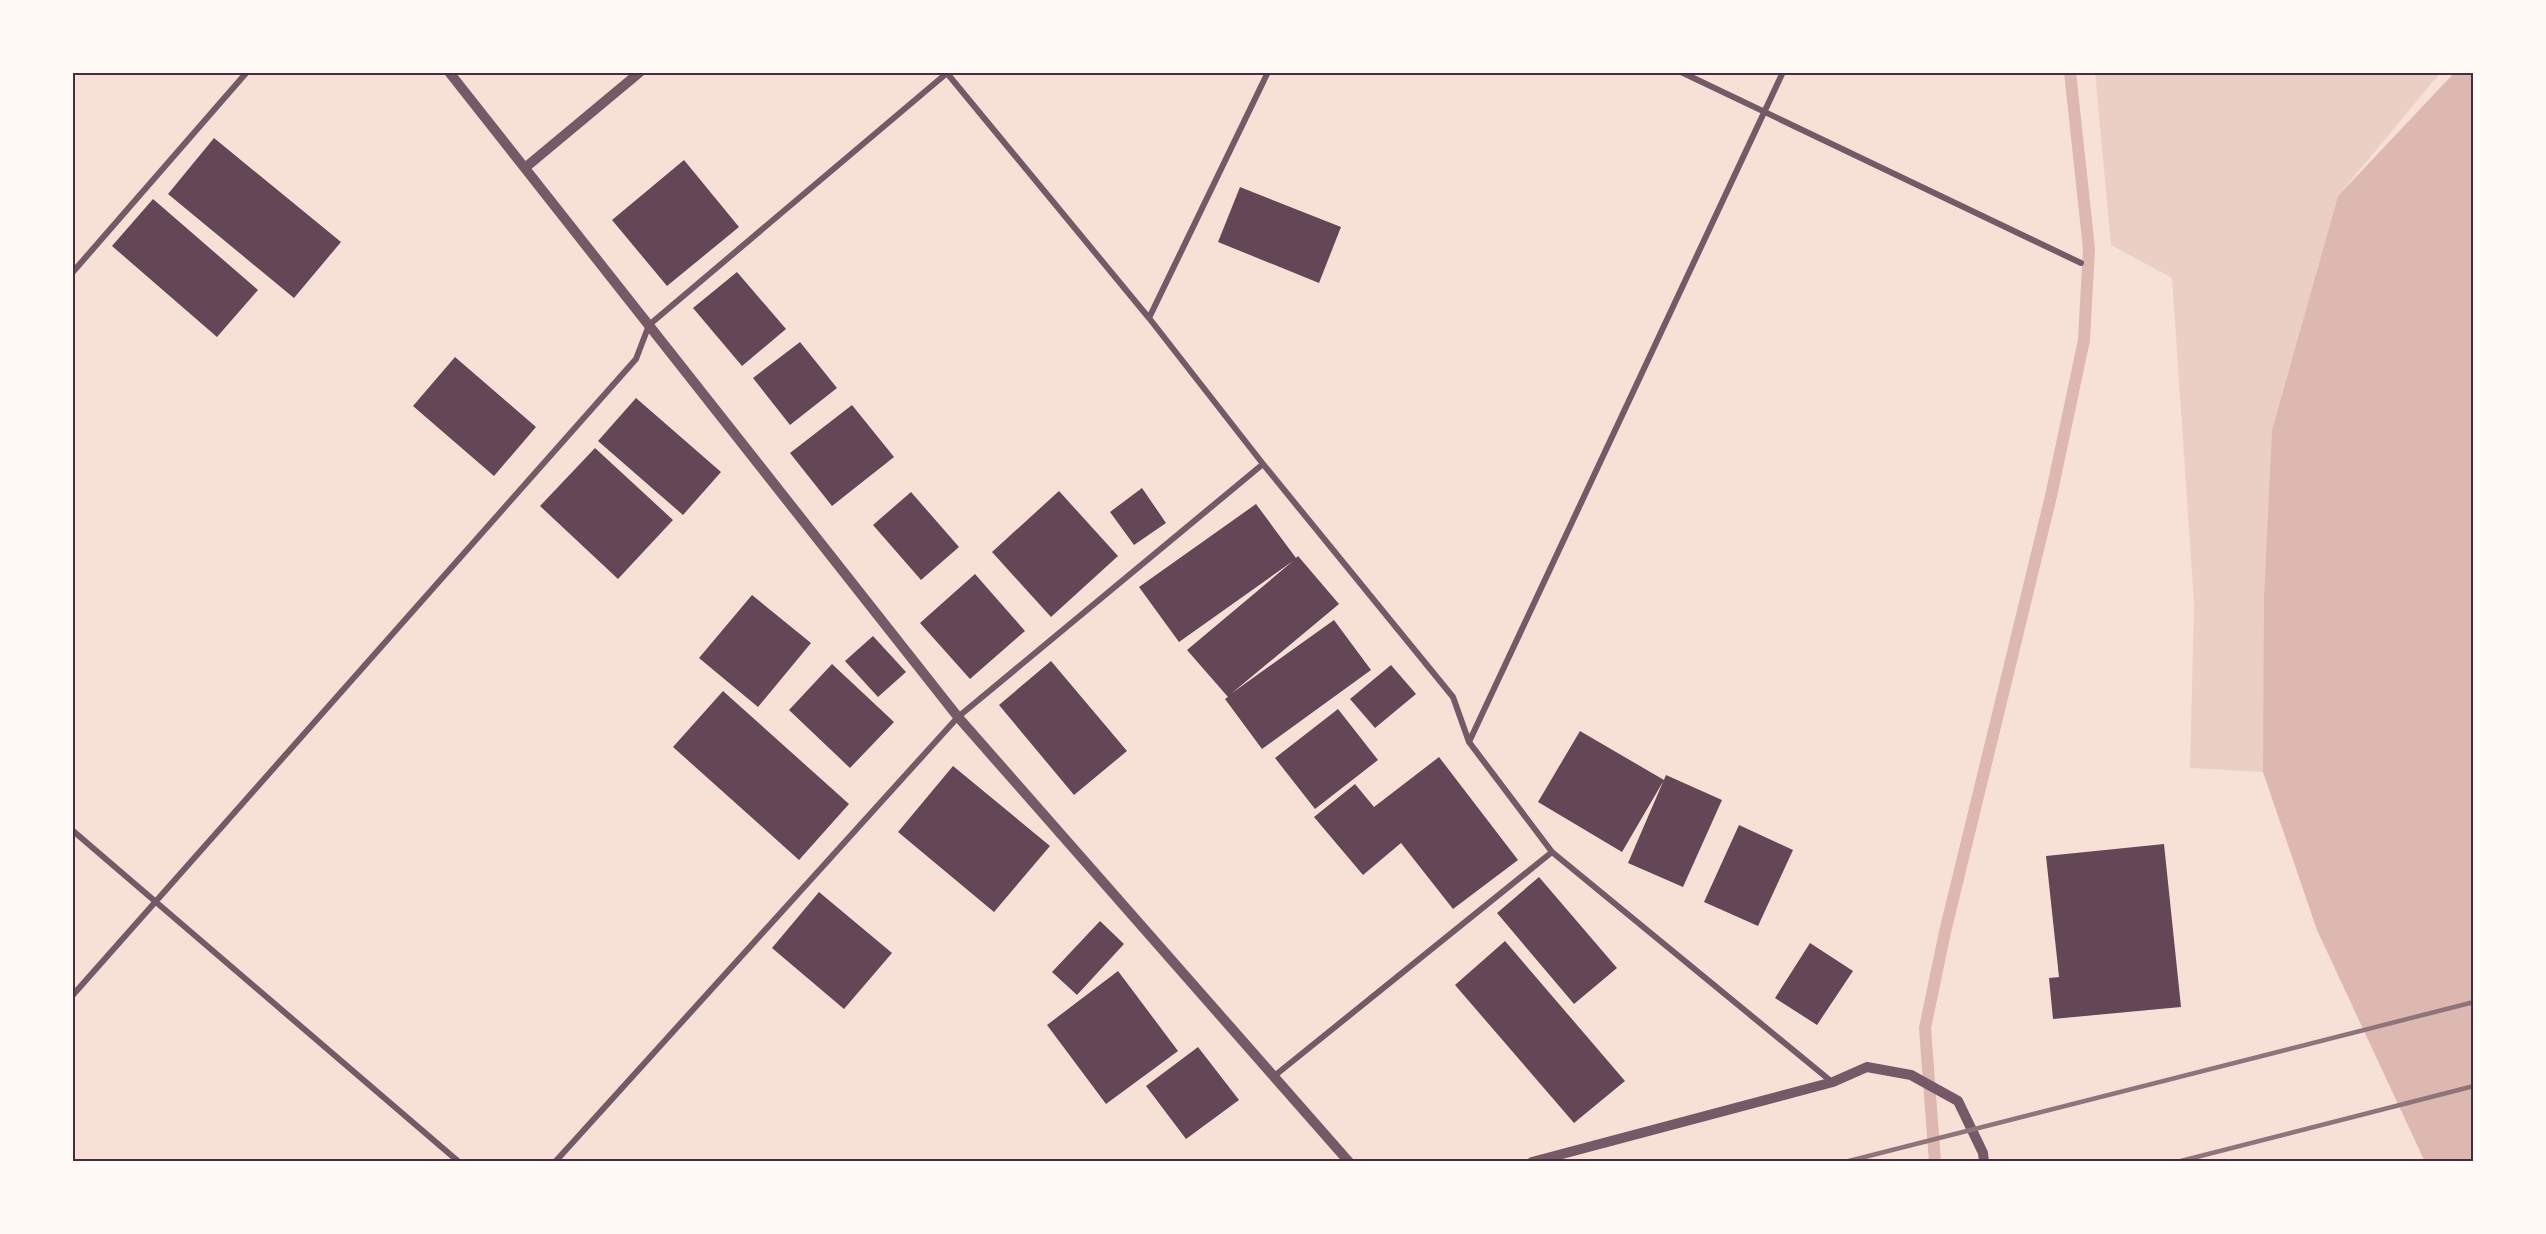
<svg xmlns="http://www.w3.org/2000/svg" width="2546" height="1234" font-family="'IBM Plex Sans',sans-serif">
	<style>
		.green { fill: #ebcfc5 }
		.water { fill: #dcb8b0 }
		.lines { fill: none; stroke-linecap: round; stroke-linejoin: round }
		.stream { stroke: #dcb8b0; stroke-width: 12 }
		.building { fill: #644757 }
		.minor { stroke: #755966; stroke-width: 6 }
		.tertiary { stroke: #755966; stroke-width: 10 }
		.rail { stroke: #8f747c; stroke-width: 4.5 }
		.neatline { fill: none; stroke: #4a2c40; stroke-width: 2 }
	</style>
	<rect width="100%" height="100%" fill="#f7e1d7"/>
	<!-- green -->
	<path class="green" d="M 2095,72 L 2441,72 L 2338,196 L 2272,430 L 2263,772 L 2190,768 L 2194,604 L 2172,278 L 2111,245 Z"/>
	<!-- water -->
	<path class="water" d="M 2455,72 L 2474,72 L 2474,1162 L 2425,1162 L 2317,930 L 2263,772 L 2264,599 L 2272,430 L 2338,196 Z"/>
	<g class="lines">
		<!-- stream -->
		<path class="stream" d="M 1935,1162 L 1925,1028 L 1945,932 L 2051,496 L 2084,340 L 2089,249 L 2070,72"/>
	</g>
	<!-- building -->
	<path class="building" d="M 214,138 L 341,242 L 294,298 L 168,194 Z
		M 684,160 L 739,227 L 667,286 L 612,220 Z
		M 1240,187 L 1341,227 L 1319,283 L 1218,242 Z
		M 153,199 L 258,290 L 217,337 L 112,246 Z
		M 737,272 L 786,329 L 742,366 L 693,308 Z
		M 800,342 L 837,388 L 790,425 L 753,378 Z
		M 455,357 L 536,427 L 494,476 L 413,406 Z
		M 636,398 L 721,472 L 683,515 L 598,441 Z
		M 852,405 L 894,457 L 832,506 L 790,453 Z
		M 595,448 L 673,520 L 618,579 L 540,506 Z
		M 1142,488 L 1166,523 L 1134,545 L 1110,512 Z
		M 1059,491 L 1118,556 L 1051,617 L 992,552 Z
		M 911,492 L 959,547 L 921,580 L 873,525 Z
		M 1256,504 L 1296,558 L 1298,556 L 1339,604 L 1232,693 L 1334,620 L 1371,670 L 1262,749 L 1225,699 L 1228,697 L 1187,650 L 1293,561 L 1179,642 L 1139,587 Z
		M 975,574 L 1025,631 L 970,679 L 920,623 Z
		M 752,595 L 811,643 L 758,707 L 699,658 Z
		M 873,636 L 906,672 L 878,697 L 845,661 Z
		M 1051,661 L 1127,751 L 1074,795 L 999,705 Z
		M 832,664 L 894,722 L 850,768 L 789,710 Z
		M 1391,665 L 1416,694 L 1375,728 L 1350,699 Z
		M 723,691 L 849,804 L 799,860 L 673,747 Z
		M 1338,709 L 1378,760 L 1315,809 L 1275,758 Z
		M 1580,731 L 1664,780 L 1622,852 L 1538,802 Z
		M 1439,757 L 1518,860 L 1453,909 L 1401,843 L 1363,875 L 1314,817 L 1355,784 L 1374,807 Z
		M 953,766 L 1050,846 L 994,912 L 898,832 Z
		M 1666,775 L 1722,800 L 1683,887 L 1628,863 Z
		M 1739,825 L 1793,850 L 1758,926 L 1704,902 Z
		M 2164,844 L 2181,1007 L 2053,1019 L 2049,978 L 2059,977 L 2046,856 Z
		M 1539,877 L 1617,968 L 1574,1004 L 1497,913 Z
		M 819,892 L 892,953 L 844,1009 L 772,948 Z
		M 1100,921 L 1124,944 L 1077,995 L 1052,972 Z
		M 1505,941 L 1625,1081 L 1574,1123 L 1455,985 Z
		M 1810,943 L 1853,971 L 1817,1025 L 1775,998 Z
		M 1118,971 L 1178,1051 L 1106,1104 L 1047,1025 Z
		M 1198,1047 L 1239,1100 L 1186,1139 L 1146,1086 Z"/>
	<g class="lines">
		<!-- minor -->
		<path class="minor" d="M 946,72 L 1149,318
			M 1268,72 L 1149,318 L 1263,464 L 1453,697 L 1469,742 L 1552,852
			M 1681,72 L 2081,263
			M 72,273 L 247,72
			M 1469,742 L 1783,72
			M 72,830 L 459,1162
			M 72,996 L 636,359 L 649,325 L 947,73
			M 1273,1077 L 1552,852 L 1832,1082
			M 555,1162 L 958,717 L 1263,464"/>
		<!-- tertiary -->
		<path class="tertiary" d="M 449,72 L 958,717 L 1349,1162
			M 526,167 L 640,72
			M 1532,1162 L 1833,1082 L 1867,1067 L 1911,1075 L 1958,1101 L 1983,1153 L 1984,1162"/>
		<!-- rail -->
		<path class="rail" d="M 1845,1162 L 2474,1002
			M 2177,1162 L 2474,1086"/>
	</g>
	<!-- border -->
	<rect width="2546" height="1234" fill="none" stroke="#fffaf5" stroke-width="147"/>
	<rect x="74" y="74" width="2398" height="1086" class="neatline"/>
</svg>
